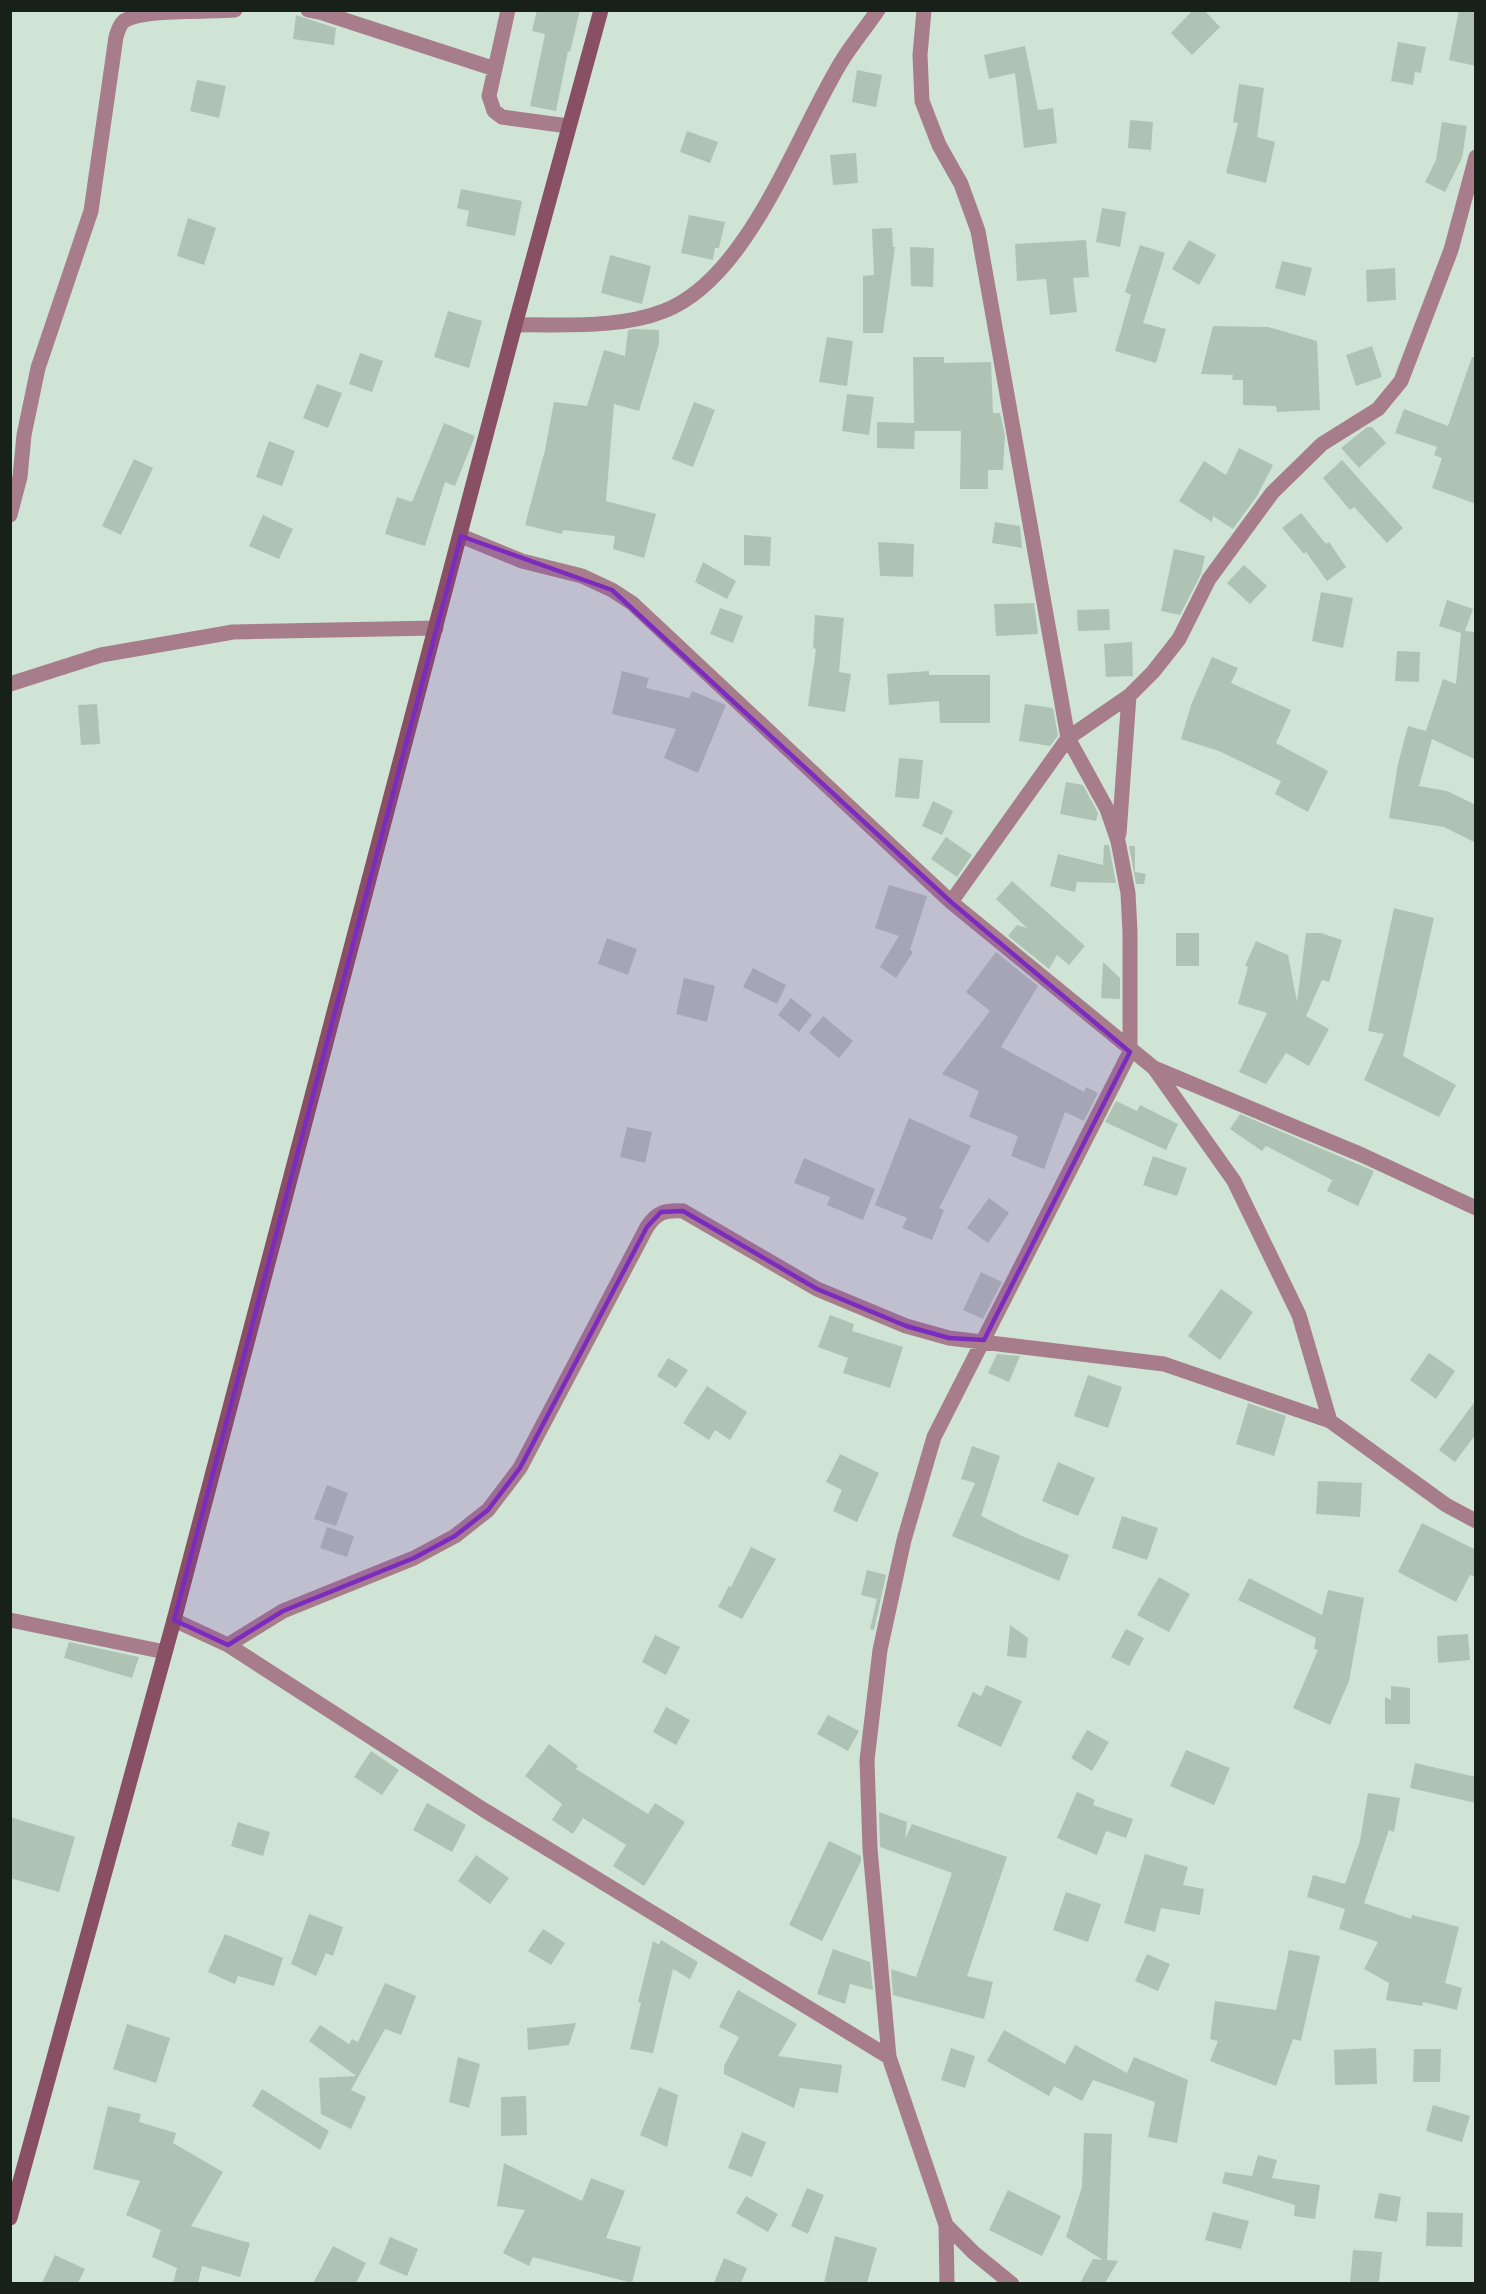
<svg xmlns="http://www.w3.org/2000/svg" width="1486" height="2294" font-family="Quicksand,sans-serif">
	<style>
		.building { fill: #afc3b4 }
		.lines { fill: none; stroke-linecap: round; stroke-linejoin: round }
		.street { stroke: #a77d8c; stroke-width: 15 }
		.secondary { stroke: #894f65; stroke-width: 15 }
		.marked { fill: #7b2cbf; fill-opacity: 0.2; stroke: #7b2cbf; stroke-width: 4.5; stroke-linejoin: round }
	</style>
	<rect width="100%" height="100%" fill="#d0e4d5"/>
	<!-- building -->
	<path class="building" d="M 537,10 L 580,10 L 570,52 L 568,51 L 556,111 L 530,106 L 545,34 L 532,31 Z
		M 1193,10 L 1204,10 L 1220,27 L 1192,55 L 1171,33 Z
		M 1459,10 L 1476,10 L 1476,66 L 1449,60 Z
		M 296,15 L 336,28 L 334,45 L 293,39 Z
		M 1398,42 L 1426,47 L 1421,73 L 1415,72 L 1413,85 L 1391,81 Z
		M 1025,46 L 1038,110 L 1053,108 L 1057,143 L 1024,148 L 1015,73 L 989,79 L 984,55 Z
		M 857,70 L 882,75 L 876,107 L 852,102 Z
		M 197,80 L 226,86 L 219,118 L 190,111 Z
		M 1239,84 L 1264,88 L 1257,137 L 1275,142 L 1266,183 L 1226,173 L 1238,123 L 1233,122 Z
		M 1130,120 L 1153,122 L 1151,150 L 1128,148 Z
		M 1442,122 L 1467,126 L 1462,158 L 1445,192 L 1425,182 L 1436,160 Z
		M 687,131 L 718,142 L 710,163 L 680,152 Z
		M 856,153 L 858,183 L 833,185 L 830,155 Z
		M 461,189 L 522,201 L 515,236 L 466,226 L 469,211 L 457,208 Z
		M 1102,208 L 1126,212 L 1120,247 L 1096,242 Z
		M 689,215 L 725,222 L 719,248 L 715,248 L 713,260 L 681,253 Z
		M 188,218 L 216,228 L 204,265 L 177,256 Z
		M 892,228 L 893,247 L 895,247 L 883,333 L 863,333 L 863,276 L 874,275 L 872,229 Z
		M 1086,240 L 1089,277 L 1073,278 L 1077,312 L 1050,315 L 1046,279 L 1017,281 L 1015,244 Z
		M 1189,240 L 1216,255 L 1199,285 L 1172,269 Z
		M 1140,245 L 1165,253 L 1143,323 L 1166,329 L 1156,363 L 1115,351 L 1131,295 L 1125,292 Z
		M 910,247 L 934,248 L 933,287 L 911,286 Z
		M 610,255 L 651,266 L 642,304 L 601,293 Z
		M 1282,261 L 1312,268 L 1305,296 L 1275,288 Z
		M 1395,268 L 1396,300 L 1367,302 L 1366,270 Z
		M 448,311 L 482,321 L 469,368 L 434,357 Z
		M 1213,326 L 1268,327 L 1317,341 L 1320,410 L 1277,412 L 1276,406 L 1243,405 L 1243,380 L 1232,380 L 1233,375 L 1201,374 Z
		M 635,329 L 659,330 L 659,344 L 639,411 L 614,404 L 606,501 L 656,514 L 644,558 L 613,549 L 615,536 L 563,530 L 562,534 L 525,525 L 545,450 L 554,402 L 587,406 L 604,350 L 625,356 L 628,330 Z
		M 827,337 L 853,341 L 847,386 L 819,382 Z
		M 1372,346 L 1382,377 L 1356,386 L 1346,355 Z
		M 360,353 L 383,361 L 372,392 L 349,384 Z
		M 913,357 L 944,357 L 944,363 L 991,362 L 993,413 L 1000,413 L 1005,436 L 1003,470 L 988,470 L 988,489 L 960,489 L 961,431 L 915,431 L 914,449 L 877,448 L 877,422 L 914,423 Z
		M 1472,357 L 1476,357 L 1476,504 L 1432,488 L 1442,458 L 1434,455 L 1437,447 L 1395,433 L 1404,409 L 1448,426 Z
		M 317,384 L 342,393 L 328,428 L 303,418 Z
		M 847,394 L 874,397 L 869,435 L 842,431 Z
		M 694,402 L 715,410 L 693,467 L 672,459 Z
		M 444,423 L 475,436 L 455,486 L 445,482 L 425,546 L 385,534 L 397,497 L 412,502 Z
		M 1367,427 L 1372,427 L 1386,443 L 1359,468 L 1341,448 Z
		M 269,441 L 295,451 L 282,486 L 256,477 Z
		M 1239,448 L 1273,465 L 1257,496 L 1233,529 L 1213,516 L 1212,522 L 1179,501 L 1204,461 L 1226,475 Z
		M 134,459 L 153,468 L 121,535 L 102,526 Z
		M 1342,460 L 1403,528 L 1387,543 L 1354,507 L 1350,510 L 1323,478 Z
		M 1301,513 L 1326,544 L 1329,542 L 1346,567 L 1327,581 L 1306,552 L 1304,554 L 1282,528 Z
		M 263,515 L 293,529 L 279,559 L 249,546 Z
		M 995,522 L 1020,526 L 1022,548 L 992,543 Z
		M 744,535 L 771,537 L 770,566 L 744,565 Z
		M 878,542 L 914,544 L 913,577 L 880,576 Z
		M 1174,549 L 1205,556 L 1201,574 L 1180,615 L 1161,611 Z
		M 703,562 L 736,581 L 727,599 L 695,582 Z
		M 1244,565 L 1267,586 L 1250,604 L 1227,583 Z
		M 1321,592 L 1353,598 L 1343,648 L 1312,641 Z
		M 1447,600 L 1473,609 L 1465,631 L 1476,632 L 1476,760 L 1432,739 L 1419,786 L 1447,791 L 1476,805 L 1476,843 L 1444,827 L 1389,818 L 1398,764 L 1408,726 L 1426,731 L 1443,679 L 1456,684 L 1461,633 L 1439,626 Z
		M 1034,603 L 1038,634 L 996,636 L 994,604 Z
		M 720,608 L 743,616 L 733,643 L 710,634 Z
		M 1109,609 L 1110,630 L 1078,631 L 1077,610 Z
		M 815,615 L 844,618 L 839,672 L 851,674 L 845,712 L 808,706 L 816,649 L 813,648 Z
		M 1132,642 L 1133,676 L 1106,677 L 1104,644 Z
		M 1397,651 L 1420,652 L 1419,682 L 1395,681 Z
		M 1212,657 L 1238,668 L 1231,683 L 1291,710 L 1276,743 L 1328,771 L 1308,812 L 1275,794 L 1281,781 L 1219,751 L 1181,739 L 1191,705 Z
		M 622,671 L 649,678 L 646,688 L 689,698 L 692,691 L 726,705 L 698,773 L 664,758 L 676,729 L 612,714 Z
		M 929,671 L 929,675 L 990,675 L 990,723 L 940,723 L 939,701 L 889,705 L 887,674 Z
		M 97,704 L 100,744 L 81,745 L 78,705 Z
		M 1025,704 L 1053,708 L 1058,736 L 1050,746 L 1019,741 Z
		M 899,758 L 923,760 L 919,799 L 895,797 Z
		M 1066,782 L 1083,785 L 1098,813 L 1096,821 L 1060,814 Z
		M 933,801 L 953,811 L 942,835 L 922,826 Z
		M 946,837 L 972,855 L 957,877 L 931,859 Z
		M 1104,845 L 1109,845 L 1116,883 L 1077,882 L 1075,892 L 1050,886 L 1058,854 L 1103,865 Z
		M 1129,846 L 1135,846 L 1135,872 L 1146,874 L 1144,884 L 1136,884 Z
		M 1012,881 L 1085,946 L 1069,965 L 1057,955 L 1049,969 L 1008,936 L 1017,925 L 1027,928 L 996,899 Z
		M 889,885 L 927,896 L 910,950 L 913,952 L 896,978 L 880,967 L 899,936 L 875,928 Z
		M 1394,908 L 1434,918 L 1403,1056 L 1456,1085 L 1439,1117 L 1364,1080 L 1384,1034 L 1368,1031 Z
		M 1176,933 L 1199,933 L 1199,966 L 1176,966 Z
		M 1306,933 L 1321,933 L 1342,940 L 1329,982 L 1322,980 L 1306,1016 L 1329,1029 L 1309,1066 L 1286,1053 L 1266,1084 L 1239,1072 L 1267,1013 L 1238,1004 L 1248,967 L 1245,966 L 1256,941 L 1288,955 L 1297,1002 Z
		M 607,938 L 637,949 L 628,975 L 598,964 Z
		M 996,952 L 1038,986 L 1001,1047 L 1084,1092 L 1086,1087 L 1098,1093 L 1084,1121 L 1065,1112 L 1044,1169 L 1011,1156 L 1018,1136 L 969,1117 L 979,1091 L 942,1074 L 990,1011 L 966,992 Z
		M 1103,962 L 1120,978 L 1120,999 L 1101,998 Z
		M 753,968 L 786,985 L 777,1004 L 743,987 Z
		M 684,978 L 715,986 L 707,1022 L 676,1014 Z
		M 791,998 L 812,1015 L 799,1032 L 778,1015 Z
		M 823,1016 L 853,1041 L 839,1058 L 809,1033 Z
		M 1116,1101 L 1137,1111 L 1140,1105 L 1178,1124 L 1166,1150 L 1105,1122 Z
		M 1240,1114 L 1374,1171 L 1358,1206 L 1327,1191 L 1332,1180 L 1266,1146 L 1262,1151 L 1230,1129 Z
		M 909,1118 L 971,1146 L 939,1208 L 944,1210 L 932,1240 L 902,1228 L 907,1218 L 875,1205 Z
		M 627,1127 L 652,1132 L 645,1163 L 620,1157 Z
		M 1153,1156 L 1187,1168 L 1177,1196 L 1143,1185 Z
		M 804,1158 L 875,1189 L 863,1220 L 827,1205 L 830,1197 L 794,1183 Z
		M 989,1198 L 1009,1213 L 988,1243 L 967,1228 Z
		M 981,1272 L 1002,1282 L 983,1319 L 963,1310 Z
		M 1221,1289 L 1253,1312 L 1220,1360 L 1188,1336 Z
		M 830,1315 L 854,1324 L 852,1331 L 903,1347 L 890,1388 L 843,1373 L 848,1358 L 818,1347 Z
		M 1429,1353 L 1455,1371 L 1436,1399 L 1410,1380 Z
		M 997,1354 L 1020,1356 L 1009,1382 L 988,1373 Z
		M 668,1358 L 688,1370 L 676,1388 L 657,1376 Z
		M 1088,1375 L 1122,1387 L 1108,1428 L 1074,1416 Z
		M 707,1386 L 747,1412 L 730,1440 L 715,1430 L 709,1440 L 683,1423 Z
		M 1476,1400 L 1476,1434 L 1455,1462 L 1439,1450 Z
		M 1248,1403 L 1286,1416 L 1274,1456 L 1236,1444 Z
		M 972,1446 L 1000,1456 L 981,1516 L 1022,1536 L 1069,1555 L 1059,1581 L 952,1536 L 975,1483 L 961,1479 Z
		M 840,1454 L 879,1473 L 857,1522 L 833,1511 L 842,1490 L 826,1482 Z
		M 1058,1462 L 1095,1478 L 1078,1516 L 1042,1501 Z
		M 1318,1481 L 1362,1483 L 1360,1517 L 1316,1514 Z
		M 327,1485 L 348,1493 L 336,1526 L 314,1519 Z
		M 1122,1516 L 1158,1528 L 1147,1560 L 1112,1548 Z
		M 1422,1523 L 1476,1550 L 1476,1577 L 1470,1575 L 1456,1602 L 1398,1572 Z
		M 327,1527 L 354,1536 L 347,1557 L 320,1548 Z
		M 751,1547 L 776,1559 L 742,1619 L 718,1607 L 729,1586 L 731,1587 Z
		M 867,1570 L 886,1575 L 874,1630 L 870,1629 L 877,1599 L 861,1595 Z
		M 1159,1577 L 1190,1594 L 1169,1632 L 1137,1615 Z
		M 1249,1578 L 1322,1615 L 1328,1590 L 1364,1598 L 1349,1681 L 1330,1725 L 1293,1708 L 1318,1650 L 1314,1649 L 1316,1638 L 1238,1600 Z
		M 1010,1625 L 1028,1638 L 1026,1658 L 1007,1656 Z
		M 1126,1629 L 1144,1638 L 1129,1666 L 1111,1657 Z
		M 1468,1634 L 1470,1660 L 1438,1663 L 1437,1636 Z
		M 655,1635 L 680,1647 L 666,1675 L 642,1662 Z
		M 69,1642 L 139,1657 L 132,1678 L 64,1658 Z
		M 986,1685 L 1022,1701 L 1001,1747 L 957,1726 L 973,1692 L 981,1696 Z
		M 1391,1686 L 1410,1688 L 1410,1724 L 1385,1724 L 1385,1697 L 1391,1700 Z
		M 666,1707 L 690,1720 L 676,1745 L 653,1732 Z
		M 828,1715 L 859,1731 L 848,1751 L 817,1734 Z
		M 1087,1730 L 1109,1742 L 1092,1771 L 1071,1758 Z
		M 549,1744 L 578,1766 L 576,1769 L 648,1814 L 655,1803 L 685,1822 L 644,1886 L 613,1866 L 626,1845 L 583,1818 L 573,1834 L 552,1820 L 562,1804 L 525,1776 Z
		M 1186,1750 L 1230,1768 L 1214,1805 L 1170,1786 Z
		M 371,1751 L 399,1770 L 382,1795 L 354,1777 Z
		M 1415,1763 L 1476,1777 L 1476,1803 L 1410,1788 Z
		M 1077,1792 L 1095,1800 L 1093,1805 L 1133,1819 L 1126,1838 L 1106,1831 L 1097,1855 L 1057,1838 Z
		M 1368,1793 L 1400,1798 L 1394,1832 L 1389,1830 L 1364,1903 L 1411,1919 L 1412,1915 L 1459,1927 L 1445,1983 L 1462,1988 L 1457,2010 L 1423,2002 L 1422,2006 L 1386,2000 L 1389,1983 L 1364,1969 L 1378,1942 L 1339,1929 L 1345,1909 L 1307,1897 L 1313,1875 L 1345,1884 L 1360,1841 Z
		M 427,1803 L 466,1825 L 452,1852 L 413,1830 Z
		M 879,1812 L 907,1822 L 905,1839 L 912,1824 L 1007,1857 L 967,1976 L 993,1982 L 984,2019 L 893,1995 L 891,1969 L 916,1977 L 952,1873 L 880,1847 Z
		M 10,1817 L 75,1837 L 59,1892 L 10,1878 Z
		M 238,1822 L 270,1832 L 263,1856 L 231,1846 Z
		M 829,1841 L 861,1856 L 861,1861 L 822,1941 L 789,1925 Z
		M 1145,1854 L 1188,1867 L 1183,1885 L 1204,1889 L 1200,1915 L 1161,1908 L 1155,1932 L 1124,1923 Z
		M 476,1855 L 509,1878 L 490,1904 L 458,1881 Z
		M 1066,1892 L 1101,1904 L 1088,1942 L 1053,1930 Z
		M 309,1914 L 343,1927 L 333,1956 L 326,1953 L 316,1976 L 291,1964 Z
		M 543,1929 L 565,1943 L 551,1965 L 528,1951 Z
		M 225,1934 L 283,1958 L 274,1986 L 238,1976 L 235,1984 L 208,1972 Z
		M 661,1940 L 698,1962 L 690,1979 L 673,1969 L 653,2053 L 630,2049 L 641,2003 L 638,2002 L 653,1941 L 659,1945 Z
		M 833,1949 L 870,1962 L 873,1990 L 850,1984 L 845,2004 L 817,1994 Z
		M 1289,1950 L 1320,1956 L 1301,2041 L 1293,2039 L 1276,2086 L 1210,2061 L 1218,2041 L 1210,2039 L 1215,2001 L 1276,2010 Z
		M 1147,1954 L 1170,1964 L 1158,1991 L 1135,1981 Z
		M 385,1983 L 416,1996 L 401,2035 L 385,2029 L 351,2090 L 366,2097 L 351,2129 L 321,2114 L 319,2078 L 356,2076 L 309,2041 L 320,2025 L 349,2044 L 352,2039 L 358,2042 Z
		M 738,1990 L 797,2024 L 778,2056 L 842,2065 L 838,2093 L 800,2088 L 794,2108 L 724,2074 L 724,2066 L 739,2037 L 719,2027 Z
		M 576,2023 L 569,2045 L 528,2050 L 527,2028 Z
		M 127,2024 L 170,2038 L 156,2083 L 113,2069 Z
		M 1004,2030 L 1065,2064 L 1075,2045 L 1127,2073 L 1134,2057 L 1188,2080 L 1177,2143 L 1148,2137 L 1155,2102 L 1093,2080 L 1082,2101 L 1054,2086 L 1049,2096 L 987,2061 Z
		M 951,2048 L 975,2056 L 965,2088 L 941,2080 Z
		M 1376,2048 L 1377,2084 L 1335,2085 L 1334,2050 Z
		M 1414,2049 L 1441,2049 L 1440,2082 L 1413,2082 Z
		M 458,2057 L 480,2064 L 469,2108 L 449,2102 Z
		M 659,2087 L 678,2095 L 667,2147 L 640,2135 Z
		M 262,2089 L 329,2131 L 320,2150 L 252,2106 Z
		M 526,2096 L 527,2135 L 501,2136 L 501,2097 Z
		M 1433,2105 L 1470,2116 L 1462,2142 L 1426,2131 Z
		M 108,2106 L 141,2114 L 139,2122 L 176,2133 L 173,2143 L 223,2172 L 191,2226 L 250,2243 L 240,2277 L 202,2266 L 198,2283 L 173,2283 L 177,2268 L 152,2257 L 161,2230 L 126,2215 L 140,2181 L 93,2169 Z
		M 742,2132 L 766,2142 L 752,2177 L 728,2168 Z
		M 1084,2133 L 1112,2134 L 1107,2260 L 1118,2261 L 1105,2283 L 1080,2283 L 1093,2259 L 1103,2260 L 1066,2237 L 1082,2187 Z
		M 1258,2155 L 1277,2160 L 1272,2178 L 1320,2185 L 1315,2219 L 1294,2216 L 1295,2205 L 1222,2183 L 1225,2172 L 1252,2176 Z
		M 504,2163 L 582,2201 L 591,2178 L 625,2191 L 606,2238 L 641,2247 L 632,2283 L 533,2257 L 529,2266 L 503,2253 L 525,2210 L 497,2206 Z
		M 807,2188 L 824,2195 L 808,2234 L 791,2226 Z
		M 1008,2190 L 1061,2216 L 1042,2256 L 989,2230 Z
		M 1379,2193 L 1401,2197 L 1397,2222 L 1374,2218 Z
		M 746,2196 L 778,2214 L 768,2232 L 736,2213 Z
		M 1213,2212 L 1249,2221 L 1241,2249 L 1205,2240 Z
		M 1427,2212 L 1463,2213 L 1462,2247 L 1426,2246 Z
		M 835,2236 L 877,2248 L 867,2283 L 824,2283 Z
		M 390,2237 L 418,2249 L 407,2276 L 379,2264 Z
		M 333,2246 L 366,2263 L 356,2283 L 313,2283 Z
		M 1353,2250 L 1382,2252 L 1379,2283 L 1350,2283 Z
		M 55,2255 L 85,2269 L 78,2283 L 42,2283 Z
		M 724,2258 L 747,2268 L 741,2283 L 714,2283 Z"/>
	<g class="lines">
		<!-- street -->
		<path class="street" d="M 308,10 L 323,13 L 495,69
			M 508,10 L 489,96 L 494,111 L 502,117 L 568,126
			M 924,10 L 920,55 L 922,101 L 939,145 L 961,184 L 978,231 L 1068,738 L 1107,809 L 1118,841 L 1128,893 L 1130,932 L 1130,1052 L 934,1437 L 904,1540 L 880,1650 L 867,1760 L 870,1849 L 889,2057 L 946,2225 L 974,2253 L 1012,2284
			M 515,325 C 563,324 618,329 664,311 C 750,278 797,132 843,59 C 854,42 867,26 878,10
			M 10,515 L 20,477 L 24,435 L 38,368 L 91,211 L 116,37 C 118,31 119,25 124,21 C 141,9 211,12 235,10
			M 461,536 L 522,561 L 582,576 L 612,590 L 632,603 L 951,902 L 1154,1068 L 1234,1181 L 1299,1315 L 1330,1421 L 1446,1505 L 1476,1521
			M 10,684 L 101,655 L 233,632 L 436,628
			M 1119,834 L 1129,696
			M 951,902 L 1068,738 L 1129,696 L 1153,672 L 1179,639 L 1209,579 L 1272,493 L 1322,444 L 1378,409 L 1401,381 L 1451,250 L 1476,157
			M 1154,1068 L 1362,1155 L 1476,1208
			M 10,1620 L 165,1652
			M 174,1620 L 228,1645 L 484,1810 L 889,2057
			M 228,1645 L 283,1611 L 414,1558 L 455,1536 L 488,1510 L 520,1468 L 647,1227 C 657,1212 665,1210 683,1211 L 817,1289 L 906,1326 L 949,1338 L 1164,1364 L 1330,1421
			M 946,2225 L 947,2284"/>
		<!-- secondary -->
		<path class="secondary" d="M 10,2218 L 174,1620 L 515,325 L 601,10"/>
	</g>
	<!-- marked area -->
	<path class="marked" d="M 461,536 L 612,590 L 951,902 L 1130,1052 L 984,1340 L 949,1338 L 906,1326 L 817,1289 L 683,1211 L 661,1212 L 647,1227 L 520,1468 L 488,1510 L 455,1536 L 414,1558 L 283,1611 L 228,1645 L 174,1620 Z"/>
	<!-- border -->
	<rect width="1486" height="2294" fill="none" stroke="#18201a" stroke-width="24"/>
</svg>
